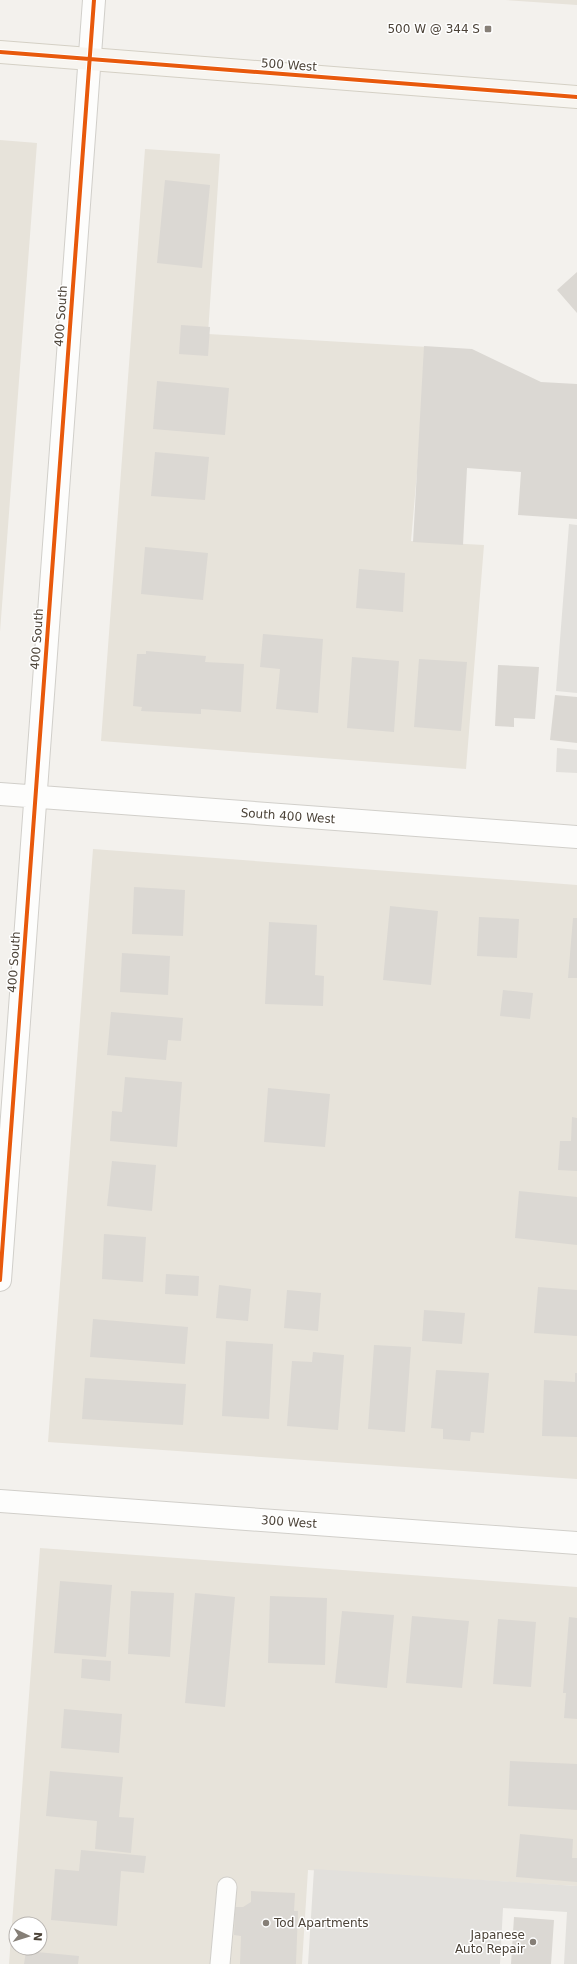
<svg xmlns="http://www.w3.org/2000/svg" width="577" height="1964" font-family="'DejaVu Sans',sans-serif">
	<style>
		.residential { fill: #e7e3da; fill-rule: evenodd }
		.parking { fill: #e2e0dc }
		.building { fill: #dbd8d3 }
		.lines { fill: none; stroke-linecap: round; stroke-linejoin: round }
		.service-casing { stroke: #d1cfca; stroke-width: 21 }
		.minor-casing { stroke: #d1cfca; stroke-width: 24 }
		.secondary-casing { stroke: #d4d0c5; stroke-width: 24 }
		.service { stroke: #fdfdfc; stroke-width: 19 }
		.minor { stroke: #fdfdfc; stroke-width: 22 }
		.secondary { stroke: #f7f5f0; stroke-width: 22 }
		.cycleway-casing { stroke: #fff; stroke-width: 6 }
		.cycleway { stroke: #e8590c; stroke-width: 4 }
		.poi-dot { fill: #867f77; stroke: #fff; stroke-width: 1.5 }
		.labels { text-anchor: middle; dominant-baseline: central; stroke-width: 3; stroke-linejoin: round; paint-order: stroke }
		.poi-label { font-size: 12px; fill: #4b4237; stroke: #fff; text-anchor: end }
		.street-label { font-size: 12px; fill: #4b4237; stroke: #fff }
	</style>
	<rect width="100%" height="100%" fill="#f3f1ed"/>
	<!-- residential -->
	<path class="residential" d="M 505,0 L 577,0 L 577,5 Z
		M 0,140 L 37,143 L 0,632 Z
		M 145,149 L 220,154 L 208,334 L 428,347 L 411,541 L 484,545 L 466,769 L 101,741 Z
		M 93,849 L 577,885 L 577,1479 L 48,1442 Z
		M 40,1548 L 577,1587 L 577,1886 L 308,1870 L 302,1964 L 9,1964 ZM 16,1924 L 40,1924 L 40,1948 L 16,1948 Z"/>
	<!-- parking -->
	<path class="parking" d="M 569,524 L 577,525 L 577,693 L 556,691 Z
		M 557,748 L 577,750 L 577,773 L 556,772 Z
		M 314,1869 L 577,1886 L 577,1964 L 564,1964 L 567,1912 L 503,1908 L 500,1964 L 308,1964 Z"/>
	<!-- building -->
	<path class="building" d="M 165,180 L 210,185 L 202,268 L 157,263 Z
		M 577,272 L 577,313 L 557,290 Z
		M 181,325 L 210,327 L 208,356 L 179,354 Z
		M 424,346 L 472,349 L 541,382 L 577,384 L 577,519 L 518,515 L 521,472 L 467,468 L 463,545 L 413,542 Z
		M 157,381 L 229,388 L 225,435 L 153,429 Z
		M 155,452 L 209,457 L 205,500 L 151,496 Z
		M 145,547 L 208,553 L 203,600 L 141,594 Z
		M 359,569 L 405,573 L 403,612 L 356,608 Z
		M 263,634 L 323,639 L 318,713 L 276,709 L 280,669 L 260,667 Z
		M 146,651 L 206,656 L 205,662 L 244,664 L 241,712 L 201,709 L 201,714 L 141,711 L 142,707 L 133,706 L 137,654 L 146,654 Z
		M 352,657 L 399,661 L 394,732 L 347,728 Z
		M 419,659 L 467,662 L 461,731 L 414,727 Z
		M 498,665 L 539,667 L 535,719 L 514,718 L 514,727 L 495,726 Z
		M 555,695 L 577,697 L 577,743 L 550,740 Z
		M 134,887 L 185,890 L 183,936 L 132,934 Z
		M 390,906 L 438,911 L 431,985 L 383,980 Z
		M 479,917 L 519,919 L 517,958 L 477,956 Z
		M 573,918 L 577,918 L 577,978 L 568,978 Z
		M 269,922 L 317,925 L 315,975 L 324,976 L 323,1006 L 265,1004 Z
		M 122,953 L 170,956 L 168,995 L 120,992 Z
		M 503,990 L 533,993 L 530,1019 L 500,1016 Z
		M 111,1012 L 183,1018 L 181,1041 L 168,1040 L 166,1060 L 107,1055 Z
		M 125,1077 L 182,1082 L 177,1147 L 110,1141 L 112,1111 L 122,1112 Z
		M 268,1088 L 330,1094 L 325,1147 L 264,1142 Z
		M 572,1117 L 577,1118 L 577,1171 L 558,1170 L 560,1141 L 571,1141 Z
		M 112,1161 L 156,1165 L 152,1211 L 107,1206 Z
		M 519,1191 L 577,1197 L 577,1245 L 515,1238 Z
		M 104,1234 L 146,1237 L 143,1282 L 102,1279 Z
		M 166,1274 L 199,1276 L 198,1296 L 165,1294 Z
		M 219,1285 L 251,1289 L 248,1321 L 216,1318 Z
		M 538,1287 L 577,1290 L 577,1336 L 534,1333 Z
		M 287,1290 L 321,1293 L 318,1331 L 284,1328 Z
		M 424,1310 L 465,1313 L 462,1344 L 422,1341 Z
		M 93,1319 L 188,1327 L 185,1364 L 90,1357 Z
		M 226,1341 L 273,1344 L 269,1419 L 222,1416 Z
		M 374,1345 L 411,1347 L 405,1432 L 368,1429 Z
		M 313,1352 L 344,1355 L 338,1430 L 287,1426 L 292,1361 L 312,1362 Z
		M 436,1370 L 489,1373 L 484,1433 L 471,1432 L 470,1441 L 443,1439 L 443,1429 L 431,1428 Z
		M 575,1373 L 577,1373 L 577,1437 L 542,1436 L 544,1380 L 575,1382 Z
		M 85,1378 L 186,1384 L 183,1425 L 82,1419 Z
		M 60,1581 L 112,1585 L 106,1657 L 54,1653 Z
		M 131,1591 L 174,1593 L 170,1657 L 128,1654 Z
		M 195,1593 L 235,1597 L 225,1707 L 185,1703 Z
		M 270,1596 L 327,1598 L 325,1665 L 268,1663 Z
		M 342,1611 L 394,1615 L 387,1688 L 335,1683 Z
		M 412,1616 L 469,1621 L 462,1688 L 406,1683 Z
		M 569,1617 L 577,1618 L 577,1719 L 564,1718 L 566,1693 L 563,1693 Z
		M 498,1619 L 536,1622 L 531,1687 L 493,1684 Z
		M 82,1659 L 111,1661 L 110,1681 L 81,1678 Z
		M 64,1709 L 122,1714 L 119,1753 L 61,1748 Z
		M 510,1761 L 577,1764 L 577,1810 L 508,1806 Z
		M 50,1771 L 123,1777 L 119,1817 L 134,1818 L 131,1853 L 95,1849 L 97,1821 L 46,1816 Z
		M 520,1834 L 573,1839 L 572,1858 L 577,1858 L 577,1882 L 516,1877 Z
		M 81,1850 L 146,1856 L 144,1873 L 121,1871 L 117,1926 L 51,1920 L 55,1869 L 79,1871 Z
		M 251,1891 L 295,1893 L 294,1911 L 298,1911 L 296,1964 L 240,1964 L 241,1936 L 234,1935 L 235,1907 L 243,1907 L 251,1902 Z
		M 514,1917 L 554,1920 L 551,1964 L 511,1964 Z
		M 26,1951 L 79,1956 L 78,1964 L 24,1964 Z"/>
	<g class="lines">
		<defs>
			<path id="service" d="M 220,1964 L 227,1887"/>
			<path id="minor" d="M 0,794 L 577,837
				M 0,1280 L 94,0
				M 0,1501 L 577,1543"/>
			<path id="secondary" d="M 0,52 L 577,97"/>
		</defs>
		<!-- service casing -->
		<use href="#service" class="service-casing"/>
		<!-- minor casing -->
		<use href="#minor" class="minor-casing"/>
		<!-- secondary casing -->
		<use href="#secondary" class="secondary-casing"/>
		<!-- service -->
		<use href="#service" class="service"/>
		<!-- minor -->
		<use href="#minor" class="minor"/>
		<!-- secondary -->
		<use href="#secondary" class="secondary"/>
		<defs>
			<path id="cycleway" d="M 0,52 L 577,97
				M 0,1280 L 94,0"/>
		</defs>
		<!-- cycleway casing -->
		<use href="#cycleway" class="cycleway-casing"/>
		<!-- cycleway -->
		<use href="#cycleway" class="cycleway"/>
	</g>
	<!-- markers -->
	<g class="poi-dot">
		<rect x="484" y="25" width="8" height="8" rx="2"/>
		<circle cx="266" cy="1923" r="4"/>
		<circle cx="533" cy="1942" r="4"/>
	</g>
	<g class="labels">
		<!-- poi labels -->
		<g class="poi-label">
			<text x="480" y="29">500 W @ 344 S</text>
			<text x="274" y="1923" text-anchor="start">Tod Apartments</text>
			<text x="525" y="1935">Japanese<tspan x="525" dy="14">Auto Repair</tspan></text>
		</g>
		<!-- street labels -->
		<g class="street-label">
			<text transform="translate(289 65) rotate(4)">500 West</text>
			<text transform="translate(61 316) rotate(-86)">400 South</text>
			<text transform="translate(37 639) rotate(-86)">400 South</text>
			<text transform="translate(288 816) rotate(4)">South 400 West</text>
			<text transform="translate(14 962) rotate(-86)">400 South</text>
			<text transform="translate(289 1522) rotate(4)">300 West</text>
		</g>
	</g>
	<!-- north arrow -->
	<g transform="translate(28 1936) rotate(94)"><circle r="19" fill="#ffffff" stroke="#b7b3af"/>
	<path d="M0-3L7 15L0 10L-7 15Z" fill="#867f77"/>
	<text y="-6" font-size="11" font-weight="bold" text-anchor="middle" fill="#4b4237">N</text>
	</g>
</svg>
